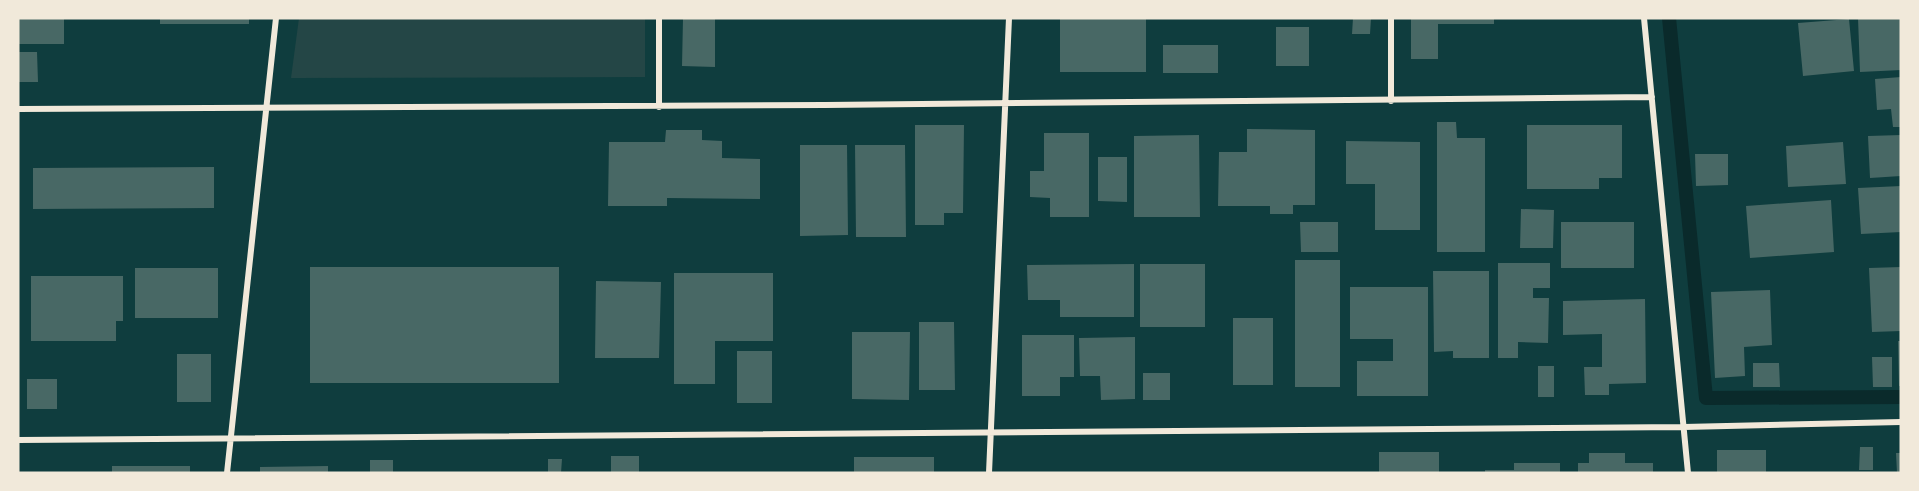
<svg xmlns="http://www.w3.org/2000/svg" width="1919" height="491" font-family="'Alegreya Sans',sans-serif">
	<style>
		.green { fill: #244646 }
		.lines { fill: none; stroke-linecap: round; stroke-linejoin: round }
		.stream { stroke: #0a2a2b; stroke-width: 14 }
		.building { fill: #486865 }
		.minor { stroke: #f1e9da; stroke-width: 6 }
	</style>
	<rect width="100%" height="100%" fill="#0f3d3e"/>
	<!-- green -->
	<path class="green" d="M 299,18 L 645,18 L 645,77 L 291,78 Z"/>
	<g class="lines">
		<!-- stream -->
		<path class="stream" d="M 1669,18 L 1706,398 L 1901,397"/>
	</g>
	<!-- building -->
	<path class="building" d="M 18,18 L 64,18 L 64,44 L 18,44 Z
		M 160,18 L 249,18 L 249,24 L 160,24 Z
		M 683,18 L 715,18 L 715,67 L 682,66 Z
		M 1060,18 L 1146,18 L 1146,72 L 1060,72 Z
		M 1353,18 L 1371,18 L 1370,34 L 1352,34 Z
		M 1411,18 L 1494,18 L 1494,24 L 1438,24 L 1438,59 L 1411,59 Z
		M 1858,18 L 1901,18 L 1901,70 L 1860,72 Z
		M 1849,19 L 1854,71 L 1803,76 L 1798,23 Z
		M 1276,27 L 1309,27 L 1309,66 L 1276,66 Z
		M 1163,45 L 1218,45 L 1218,73 L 1163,73 Z
		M 18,52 L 37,52 L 38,82 L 18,82 Z
		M 1901,77 L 1901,127 L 1893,127 L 1891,109 L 1877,110 L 1875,79 Z
		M 1437,122 L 1456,122 L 1457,138 L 1485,138 L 1485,252 L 1437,252 Z
		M 915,125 L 964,125 L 963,213 L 944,213 L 944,225 L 915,225 Z
		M 1527,125 L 1622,125 L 1622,178 L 1599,178 L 1599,189 L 1527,189 Z
		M 1247,129 L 1315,130 L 1315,205 L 1293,205 L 1293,214 L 1270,214 L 1270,206 L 1218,206 L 1219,152 L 1247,152 Z
		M 666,130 L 702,130 L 702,140 L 722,141 L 722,158 L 760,159 L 760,199 L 667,198 L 667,206 L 608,206 L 609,142 L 665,142 Z
		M 1044,133 L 1089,133 L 1089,217 L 1050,217 L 1050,198 L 1030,197 L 1030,171 L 1044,171 Z
		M 1199,135 L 1200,217 L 1134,217 L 1134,136 Z
		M 1901,135 L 1901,176 L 1870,178 L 1868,136 Z
		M 1346,141 L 1420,142 L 1420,230 L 1375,230 L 1375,184 L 1346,184 Z
		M 1843,142 L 1846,184 L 1788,187 L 1786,146 Z
		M 800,145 L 847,145 L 848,235 L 800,236 Z
		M 855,145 L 905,145 L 906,237 L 856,237 Z
		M 1695,154 L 1728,154 L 1728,185 L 1696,186 Z
		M 1098,157 L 1127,157 L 1127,202 L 1098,201 Z
		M 214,167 L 214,208 L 33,209 L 33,168 Z
		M 1901,186 L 1901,232 L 1861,234 L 1858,188 Z
		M 1831,200 L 1834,252 L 1750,258 L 1746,206 Z
		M 1521,209 L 1554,210 L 1553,248 L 1520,248 Z
		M 1300,222 L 1338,222 L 1338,252 L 1301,252 Z
		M 1561,222 L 1634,222 L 1634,268 L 1561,268 Z
		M 1295,260 L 1340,260 L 1340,387 L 1295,387 Z
		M 1498,263 L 1550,263 L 1550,288 L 1533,288 L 1533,298 L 1549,298 L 1548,343 L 1518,342 L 1518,358 L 1498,358 Z
		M 1134,264 L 1134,317 L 1060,317 L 1060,300 L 1028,300 L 1027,265 Z
		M 1140,264 L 1205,264 L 1205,327 L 1140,327 Z
		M 310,267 L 559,267 L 559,383 L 310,383 Z
		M 1901,267 L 1901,331 L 1872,332 L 1869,268 Z
		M 135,268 L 218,268 L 218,318 L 135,318 Z
		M 1433,271 L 1489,271 L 1489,358 L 1453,358 L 1453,351 L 1434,352 Z
		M 674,273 L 773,273 L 773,341 L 715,341 L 715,384 L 674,384 Z
		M 31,276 L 123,276 L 123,321 L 116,321 L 116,341 L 31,341 Z
		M 596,281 L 661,282 L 659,358 L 595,358 Z
		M 1350,287 L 1428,287 L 1428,396 L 1357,396 L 1357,361 L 1393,361 L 1393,339 L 1350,339 Z
		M 1770,290 L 1772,345 L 1744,347 L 1745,376 L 1715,378 L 1711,292 Z
		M 1645,299 L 1646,383 L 1609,384 L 1609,395 L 1585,395 L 1584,367 L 1602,367 L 1602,334 L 1563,335 L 1563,301 Z
		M 1233,318 L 1273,318 L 1273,385 L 1233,385 Z
		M 919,322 L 954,322 L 955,390 L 919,390 Z
		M 852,332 L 910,332 L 909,400 L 852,399 Z
		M 1022,335 L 1074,335 L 1074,377 L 1060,377 L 1060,396 L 1022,396 Z
		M 1135,337 L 1135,399 L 1101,400 L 1100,376 L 1080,376 L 1079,338 Z
		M 1898,341 L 1901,341 L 1901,386 L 1899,386 Z
		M 737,351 L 772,351 L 772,403 L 737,403 Z
		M 177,354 L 211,354 L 211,402 L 177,402 Z
		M 1872,357 L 1892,357 L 1892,387 L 1873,387 Z
		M 1753,363 L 1779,363 L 1780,387 L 1753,387 Z
		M 1538,366 L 1554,366 L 1554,397 L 1538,397 Z
		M 1143,373 L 1170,373 L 1170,400 L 1143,400 Z
		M 27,379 L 57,379 L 57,409 L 27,409 Z
		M 1860,447 L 1873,447 L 1873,470 L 1859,470 Z
		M 1717,450 L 1766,450 L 1766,473 L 1717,473 Z
		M 1379,452 L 1439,452 L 1439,473 L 1379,473 Z
		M 1589,453 L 1625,453 L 1625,463 L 1653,463 L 1653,473 L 1578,473 L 1578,463 L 1589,463 Z
		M 1896,453 L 1901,453 L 1901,473 L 1897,473 Z
		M 611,456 L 639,456 L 639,473 L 611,473 Z
		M 854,457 L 934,457 L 934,473 L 854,473 Z
		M 548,459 L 562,459 L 561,473 L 548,473 Z
		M 370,460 L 393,460 L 393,473 L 370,473 Z
		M 1514,463 L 1560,463 L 1560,473 L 1485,473 L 1485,470 L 1514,470 Z
		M 112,466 L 190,466 L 190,473 L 112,473 Z
		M 328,466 L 328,473 L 260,473 L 260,467 Z"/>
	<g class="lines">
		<!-- minor -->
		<path class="minor" d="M 1391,18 L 1391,101
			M 1644,18 L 1688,473
			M 659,107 L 659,18
			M 18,109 C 563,105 1107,106 1652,97
			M 18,440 L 1684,427 L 1901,422
			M 227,473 L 276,18
			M 989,473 L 1009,18"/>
	</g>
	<!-- border -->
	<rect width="1919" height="491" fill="none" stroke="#f1e9da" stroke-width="39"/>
</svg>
